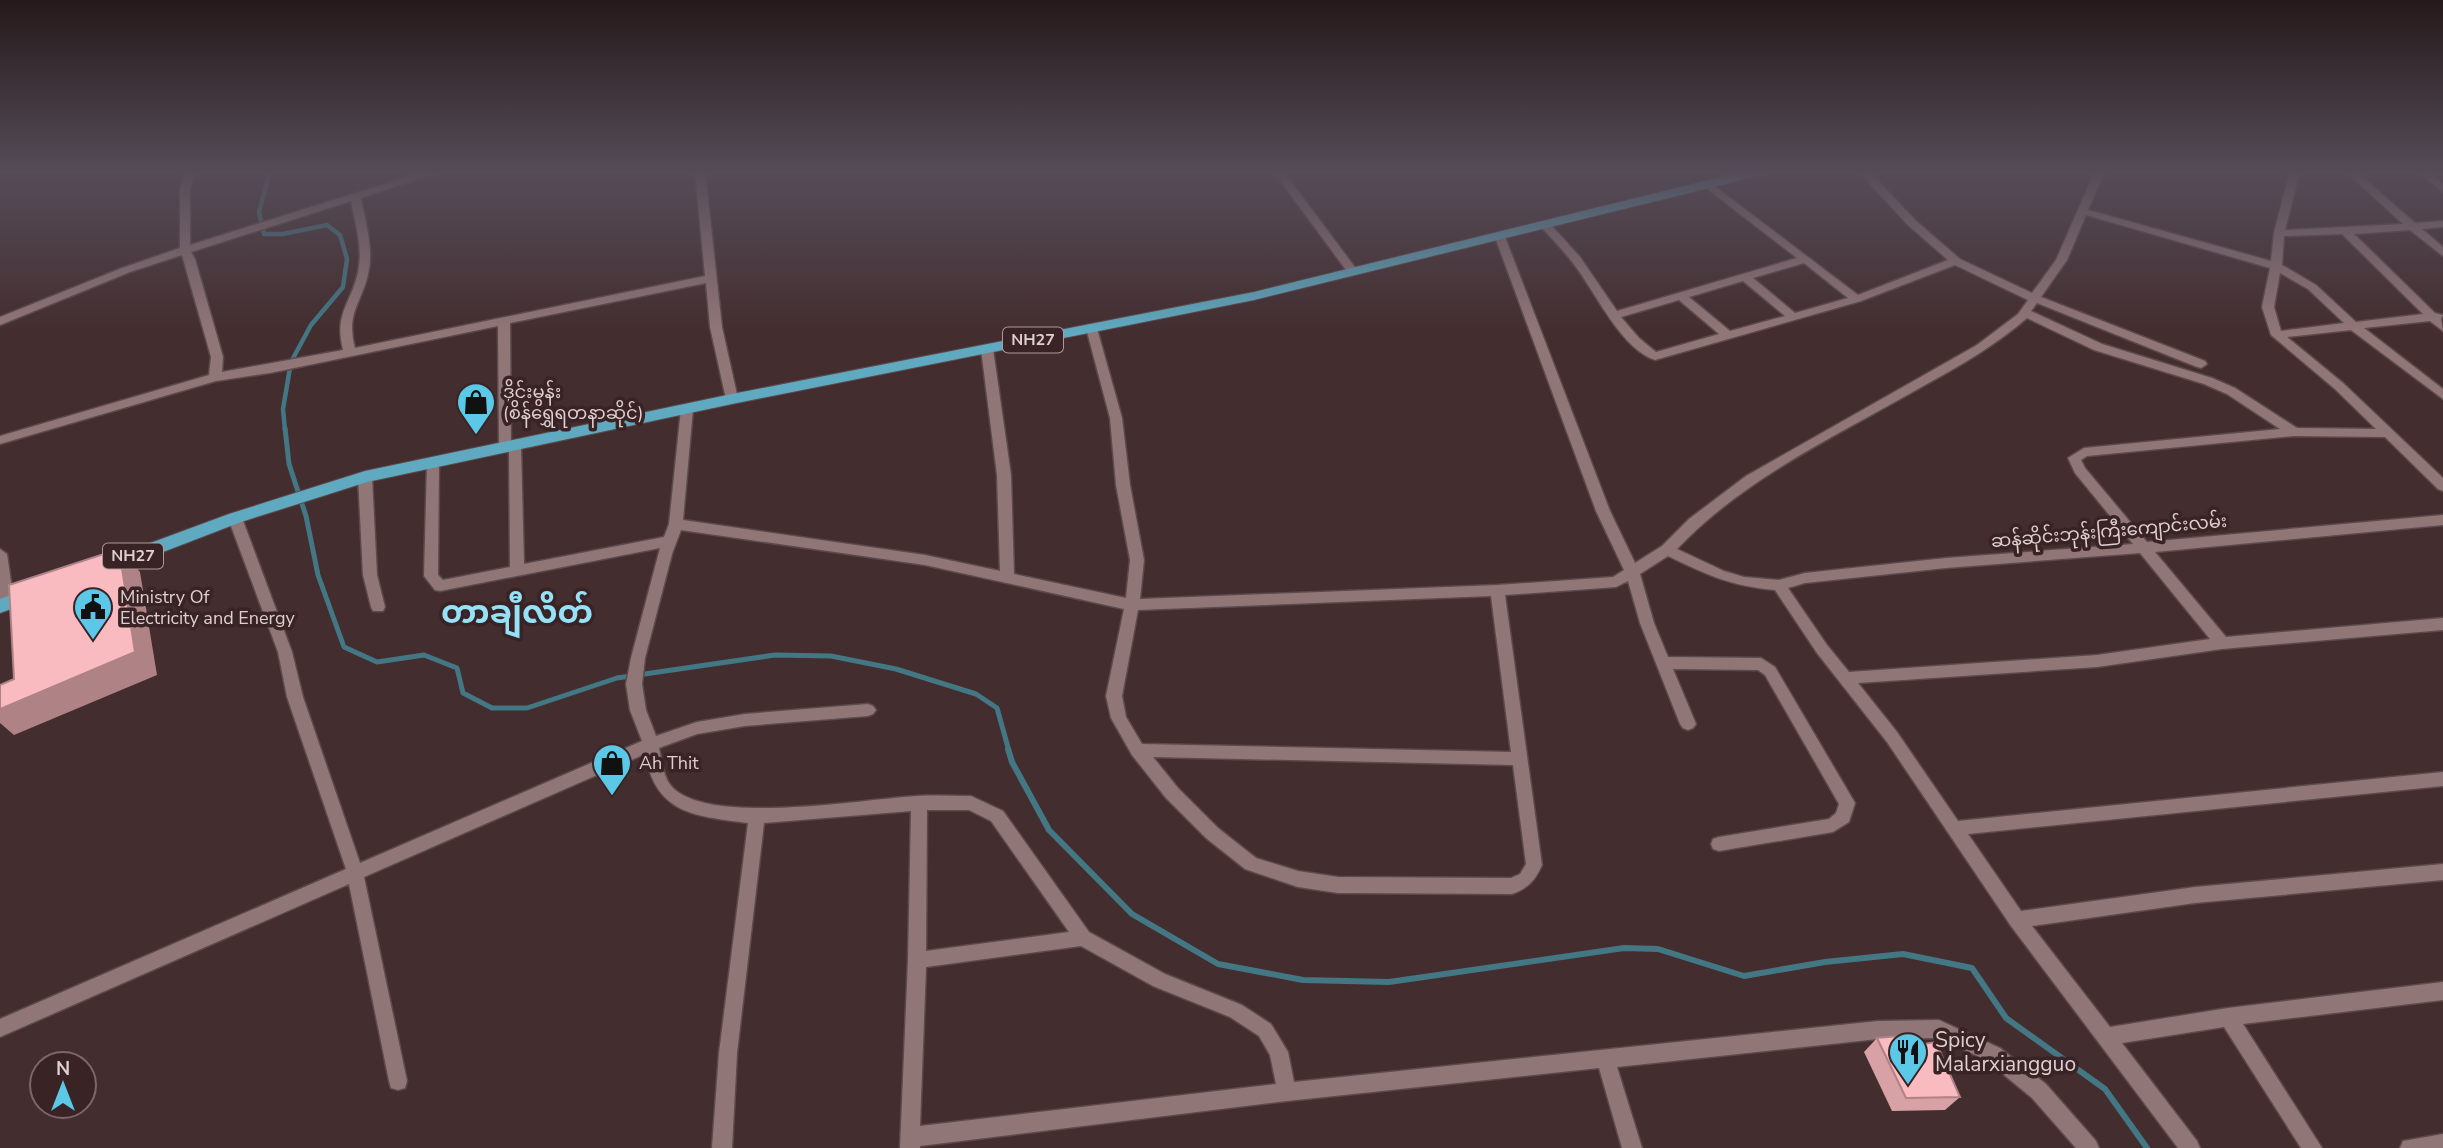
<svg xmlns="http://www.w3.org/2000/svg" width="2443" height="1148" font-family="'Nunito Sans','Noto Sans Myanmar',sans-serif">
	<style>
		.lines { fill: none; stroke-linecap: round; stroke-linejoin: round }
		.stream-far2 { stroke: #437784; stroke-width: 4.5 }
		.stream-far1 { stroke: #437784; stroke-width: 5 }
		.stream { stroke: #437784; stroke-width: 6 }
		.street-casing { stroke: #5c494b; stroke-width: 3 }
		.primary-casing { stroke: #5c494b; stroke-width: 2 }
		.street { fill: #917678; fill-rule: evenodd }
		.primary { fill: #5faac1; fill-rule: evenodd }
		.wall { fill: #d7a1a5 }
		.shaded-wall { fill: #af8386 }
		.building { fill: #fabbc0; stroke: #af8386; stroke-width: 2 }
		.labels { text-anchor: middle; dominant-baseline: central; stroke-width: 7; stroke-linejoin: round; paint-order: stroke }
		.shield { fill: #392325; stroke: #ac9b9d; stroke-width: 2 }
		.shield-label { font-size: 16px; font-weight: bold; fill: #decfd0 }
		.poi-label { font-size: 18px; fill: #decfd0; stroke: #392325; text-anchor: start }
		.street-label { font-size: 18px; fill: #decfd0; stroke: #392325 }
		.near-poi-label { font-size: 21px; fill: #decfd0; stroke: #392325; text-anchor: start }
		.town-label { font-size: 32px; font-weight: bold; fill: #97e1f8; stroke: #392325 }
	</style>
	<rect width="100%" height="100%" fill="#432d2f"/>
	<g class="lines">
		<!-- stream-far2 -->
		<path class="stream-far2" d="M 270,171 L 259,212 L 264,234 L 283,234 L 327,225 L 340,235 L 347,259 L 343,287 L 311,325 L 291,362 L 283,409 L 285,430"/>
		<!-- stream-far1 -->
		<path class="stream-far1" d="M 285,428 L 289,464 L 306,516 L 318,575 L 344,647 L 377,662 L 424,655 L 457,668 L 463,693 L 492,708 L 527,708 L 617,678 L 775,655 L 831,656 L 896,669 L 976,694 L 997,708 L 1009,751"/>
		<!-- stream -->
		<path class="stream" d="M 1008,749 L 1012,762 L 1049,830 L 1132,914 L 1218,964 L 1303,980 L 1389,982 L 1624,948 L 1658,949 L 1744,976 L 1825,962 L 1903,954 L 1972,968 L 2006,1018 L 2105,1089 L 2147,1148"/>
		<defs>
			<path id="street" d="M 185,171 L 195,171 L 190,188 L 190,245 L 426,171 L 442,171 L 361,198 C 365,221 373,246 369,269 C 364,301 345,311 355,348 L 705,276 L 695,171 L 705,171 L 722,327 L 738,399 L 732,403 L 726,399 L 710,327 L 706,283 L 510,323 L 511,443 L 520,443 L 521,446 L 524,564 L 664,537 L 669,524 L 681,409 L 687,405 L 693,409 L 683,520 L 925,555 L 1000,571 L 997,475 L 981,349 L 987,345 L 993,349 L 1011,475 L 1014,574 L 1126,598 L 1130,560 L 1116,485 L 1110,418 L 1086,328 L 1088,325 L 1096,325 L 1122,418 L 1130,485 L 1144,560 L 1140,599 L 1497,585 L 1613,577 L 1624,570 L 1596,511 L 1495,237 L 1496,235 L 1504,235 L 1505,237 L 1610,511 L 1635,563 L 1662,546 L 1689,519 L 1746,476 L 1977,345 L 2018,314 L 2028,300 L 1955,265 L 1861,301 L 1655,360 C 1622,349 1598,297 1578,270 C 1568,255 1555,242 1542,228 L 1542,224 L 1550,224 L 1580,257 L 1617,311 L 1797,258 L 1705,187 L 1704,185 L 1709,182 L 1858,295 L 1948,260 L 1908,225 L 1858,171 L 1869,171 L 1916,221 L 1960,259 L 2032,293 L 2056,260 L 2095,171 L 2105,171 L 2088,210 L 2271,261 L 2274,233 L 2290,171 L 2300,171 L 2285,230 L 2403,224 L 2345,171 L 2356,171 L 2415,223 L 2443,221 L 2443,227 L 2422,229 L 2443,247 L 2443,256 L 2410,230 L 2354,234 L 2435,313 L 2443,315 L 2441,319 L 2443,331 L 2430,321 L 2364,328 L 2443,389 L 2443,399 L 2351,330 L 2287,337 L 2343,383 L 2443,478 L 2443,491 L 2438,489 L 2385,437 L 2294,436 L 2087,456 L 2081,460 L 2085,468 L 2147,542 L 2443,515 L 2443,525 L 2155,552 L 2226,637 L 2443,618 L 2443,630 L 2222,649 L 2097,667 L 1858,683 L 1897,732 L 1958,821 L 2443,772 L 2443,786 L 1968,834 L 2021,911 L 2195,887 L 2443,864 L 2443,880 L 2195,903 L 2032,926 L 2110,1027 L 2228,1008 L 2443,982 L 2443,1000 L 2243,1024 L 2322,1148 L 2301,1148 L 2224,1027 L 2122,1043 L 2197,1141 L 2200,1148 L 2178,1148 L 2011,926 L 1887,742 L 1817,653 L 1775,590 C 1731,586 1707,575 1668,556 L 1640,574 L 1654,623 L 1668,657 L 1761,658 L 1775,667 L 1855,803 L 1849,822 L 1833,832 L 1719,851 L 1713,849 L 1711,844 L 1713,839 L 1719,837 L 1829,819 L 1836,813 L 1839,804 L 1765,675 L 1758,670 L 1673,669 L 1696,724 L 1693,728 L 1688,730 L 1683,728 L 1680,724 L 1640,623 L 1628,581 L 1616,587 L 1505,595 L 1542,865 C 1535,881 1528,888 1512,894 L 1338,893 L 1298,887 L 1245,869 L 1206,838 L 1166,798 L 1132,755 L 1111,718 L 1106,696 L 1124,609 L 925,565 L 681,530 L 672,554 L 645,658 L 642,684 L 646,710 L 656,736 L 697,722 L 745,714 L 868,704 L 873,706 L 876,710 L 873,714 L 868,716 L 745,726 L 697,734 L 659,748 C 662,761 663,778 673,788 C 712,826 864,799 917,796 C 935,795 953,796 971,796 L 1003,811 L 1089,932 L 1165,974 L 1242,1005 L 1271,1024 L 1288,1052 L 1294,1082 L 1878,1021 L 1939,1020 L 2000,1048 L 2046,1084 L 2096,1141 L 2099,1148 L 2076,1148 L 2032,1098 L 1986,1060 L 1938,1038 L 1878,1039 L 1617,1067 L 1642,1148 L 1622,1148 L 1599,1068 L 1287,1101 L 920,1146 L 920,1148 L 900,1148 L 908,960 L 911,811 L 764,823 L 737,1053 L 732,1148 L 712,1148 L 719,1053 L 748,823 C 696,816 656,815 645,754 L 364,877 L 407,1081 L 405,1088 L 398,1090 L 391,1088 L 389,1081 L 349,884 L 0,1037 L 0,1019 L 346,869 L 287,697 L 278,652 L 228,518 L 230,515 L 240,515 L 242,518 L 292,652 L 303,697 L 360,863 L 642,741 L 630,710 L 626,684 L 631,658 L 660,548 L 440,591 L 435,590 L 424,576 L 427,463 L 433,459 L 439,463 L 438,575 L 443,580 L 510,567 L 509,451 L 500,451 L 499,448 L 498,326 L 270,373 L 216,381 L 0,444 L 0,436 L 209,375 L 211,357 L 182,255 L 130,272 L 0,325 L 0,317 L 122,268 L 180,248 L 180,188 ZM 351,201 C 355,222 362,245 359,266 C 354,302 333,310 343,350 L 222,372 L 223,357 L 195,259 L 191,252 ZM 2086,215 L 2270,268 L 2262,307 L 2271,335 L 2335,389 L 2376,429 L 2297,428 L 2235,388 L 2212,378 L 2102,344 L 2031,311 L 2037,303 L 2197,367 L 2201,368 L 2207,364 L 2205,361 L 2041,297 L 2067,260 ZM 2342,234 L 2423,314 L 2356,322 L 2316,285 L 2282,265 L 2284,236 ZM 1804,263 L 1848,298 L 1795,313 L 1753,278 ZM 2280,273 L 2308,289 L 2344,323 L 2281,331 L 2274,307 ZM 1743,281 L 1785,316 L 1730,331 L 1689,297 ZM 1679,300 L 1719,334 L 1656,352 L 1639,338 L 1621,317 ZM 2027,318 L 2094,350 L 2204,384 L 2227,394 L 2280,429 L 2084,448 L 2068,458 L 2075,473 L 2133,544 L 1946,558 L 1805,573 L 1779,580 L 1744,577 L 1724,571 L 1677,549 C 1745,477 1840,434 1925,385 C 1961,365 1996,345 2027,318 ZM 2140,553 L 2210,639 L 2097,655 L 1849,672 L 1827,645 L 1788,588 L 1805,583 L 1946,568 ZM 1491,596 L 1511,752 L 1142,744 L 1126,717 L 1122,696 L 1138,610 ZM 1153,757 L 1513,765 L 1526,864 L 1520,874 L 1511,878 L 1338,877 L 1298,871 L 1256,858 L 1218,828 L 1178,788 ZM 927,810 L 969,810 L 991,821 L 1069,932 L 926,951 ZM 1081,946 L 1153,986 L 1230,1017 L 1259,1036 L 1270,1055 L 1276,1084 L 920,1126 L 926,967 Z
				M 1273,171 L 1283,171 L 1357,270 L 1357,274 L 1349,274 Z
				M 2416,171 L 2427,171 L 2443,184 L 2443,192 Z
				M 365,472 L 372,477 L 377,575 L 385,607 L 383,611 L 373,611 L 371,607 L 363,575 L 358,477 Z
				M 0,549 L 7,554 L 14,603 L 12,607 L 7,608 L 0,603 Z
				M 2443,1134 L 2443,1148 L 2400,1148 L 2403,1141 Z"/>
			<path id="primary" d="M 1746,171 L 1768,171 L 1766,174 L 1254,300 L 732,404 L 367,482 L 241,522 L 111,572 L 99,572 L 96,567 L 99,562 L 229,514 L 365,471 L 732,394 L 1254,292 Z
				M 33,587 L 39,589 L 42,594 L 39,599 L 0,613 L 0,599 Z"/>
		</defs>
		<!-- street casing -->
		<use href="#street" class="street-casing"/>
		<!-- primary casing -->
		<use href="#primary" class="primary-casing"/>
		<!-- street -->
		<use href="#street" class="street"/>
		<!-- primary -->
		<use href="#primary" class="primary"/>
	</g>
	<!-- wall -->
	<path class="wall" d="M 1877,1038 L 1905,1047 L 1960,1097 L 1945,1110 L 1892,1111 L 1864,1052 Z"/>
	<!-- shaded-wall -->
	<path class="shaded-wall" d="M 119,549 L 140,572 L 157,675 L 14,735 L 0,723 L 0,709 Z"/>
	<!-- building -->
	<path class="building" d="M 119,549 L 135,652 L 0,709 L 0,685 L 14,679 L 9,585 Z
		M 1899,1036 L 1905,1047 L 1936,1042 L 1960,1097 L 1906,1098 L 1877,1038 Z"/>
	<!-- sky -->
	<linearGradient id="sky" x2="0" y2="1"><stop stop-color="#25191a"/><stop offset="0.52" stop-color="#554c58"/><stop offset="1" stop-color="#554c58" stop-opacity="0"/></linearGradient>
	<rect width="2443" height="332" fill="url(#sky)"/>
	<!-- icons -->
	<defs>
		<symbol id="shop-pin" viewBox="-11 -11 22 30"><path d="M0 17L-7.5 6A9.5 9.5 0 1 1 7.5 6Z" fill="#5bc8e7" stroke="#392325"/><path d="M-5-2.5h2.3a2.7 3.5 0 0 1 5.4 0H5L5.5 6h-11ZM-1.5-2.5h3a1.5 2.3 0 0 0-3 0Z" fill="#111"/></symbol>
		<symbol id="civic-pin" viewBox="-11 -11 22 30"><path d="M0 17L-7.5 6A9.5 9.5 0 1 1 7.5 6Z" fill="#5bc8e7" stroke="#392325"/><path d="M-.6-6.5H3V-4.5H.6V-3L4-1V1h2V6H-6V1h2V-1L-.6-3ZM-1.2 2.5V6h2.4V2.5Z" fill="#111"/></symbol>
		<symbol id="restaurant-pin" viewBox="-11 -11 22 30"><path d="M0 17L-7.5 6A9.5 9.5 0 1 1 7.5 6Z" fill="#5bc8e7" stroke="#392325"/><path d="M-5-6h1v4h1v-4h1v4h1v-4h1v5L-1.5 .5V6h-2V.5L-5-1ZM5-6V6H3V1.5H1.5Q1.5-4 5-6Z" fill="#111"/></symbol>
	</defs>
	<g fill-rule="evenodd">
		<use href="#shop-pin" x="454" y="380" width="44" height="60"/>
		<use href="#civic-pin" x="71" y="585" width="44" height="60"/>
		<use href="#shop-pin" x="590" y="741" width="44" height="60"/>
		<use href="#restaurant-pin" x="1886" y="1030" width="44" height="60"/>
	</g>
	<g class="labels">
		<!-- shield labels -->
		<g class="shield">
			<rect x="1003" y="327.5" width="60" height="25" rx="5"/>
			<rect x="103" y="543.5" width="60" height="25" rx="5"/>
		</g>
		<g class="shield-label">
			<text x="1033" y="340">NH27</text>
			<text x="133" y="556">NH27</text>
		</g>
		<!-- poi labels -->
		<g class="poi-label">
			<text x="503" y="392">ဒိုင်းမွန်း<tspan x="503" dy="21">(စိန်ရွှေရတနာဆိုင်)</tspan></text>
			<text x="120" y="597">Ministry Of<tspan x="120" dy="21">Electricity and Energy</tspan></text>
			<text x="639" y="763">Ah Thit</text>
		</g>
		<!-- street labels -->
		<g class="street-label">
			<text transform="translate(2109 531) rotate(-5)">ဆန်ဆိုင်းဘုန်းကြီးကျောင်းလမ်း</text>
		</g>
		<!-- near-poi labels -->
		<g class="near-poi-label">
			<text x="1935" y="1040">Spicy<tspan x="1935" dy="24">Malarxiangguo</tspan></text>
		</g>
		<!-- town labels -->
		<g class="town-label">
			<text x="517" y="612">တာချီလိတ်</text>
		</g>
	</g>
	<!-- north arrow -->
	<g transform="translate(63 1085)"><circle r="33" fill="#392325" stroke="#7b6869" stroke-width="2"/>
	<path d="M0-5L12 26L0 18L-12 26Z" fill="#5bc8e7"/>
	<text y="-10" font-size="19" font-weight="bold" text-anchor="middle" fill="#decfd0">N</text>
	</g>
</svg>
